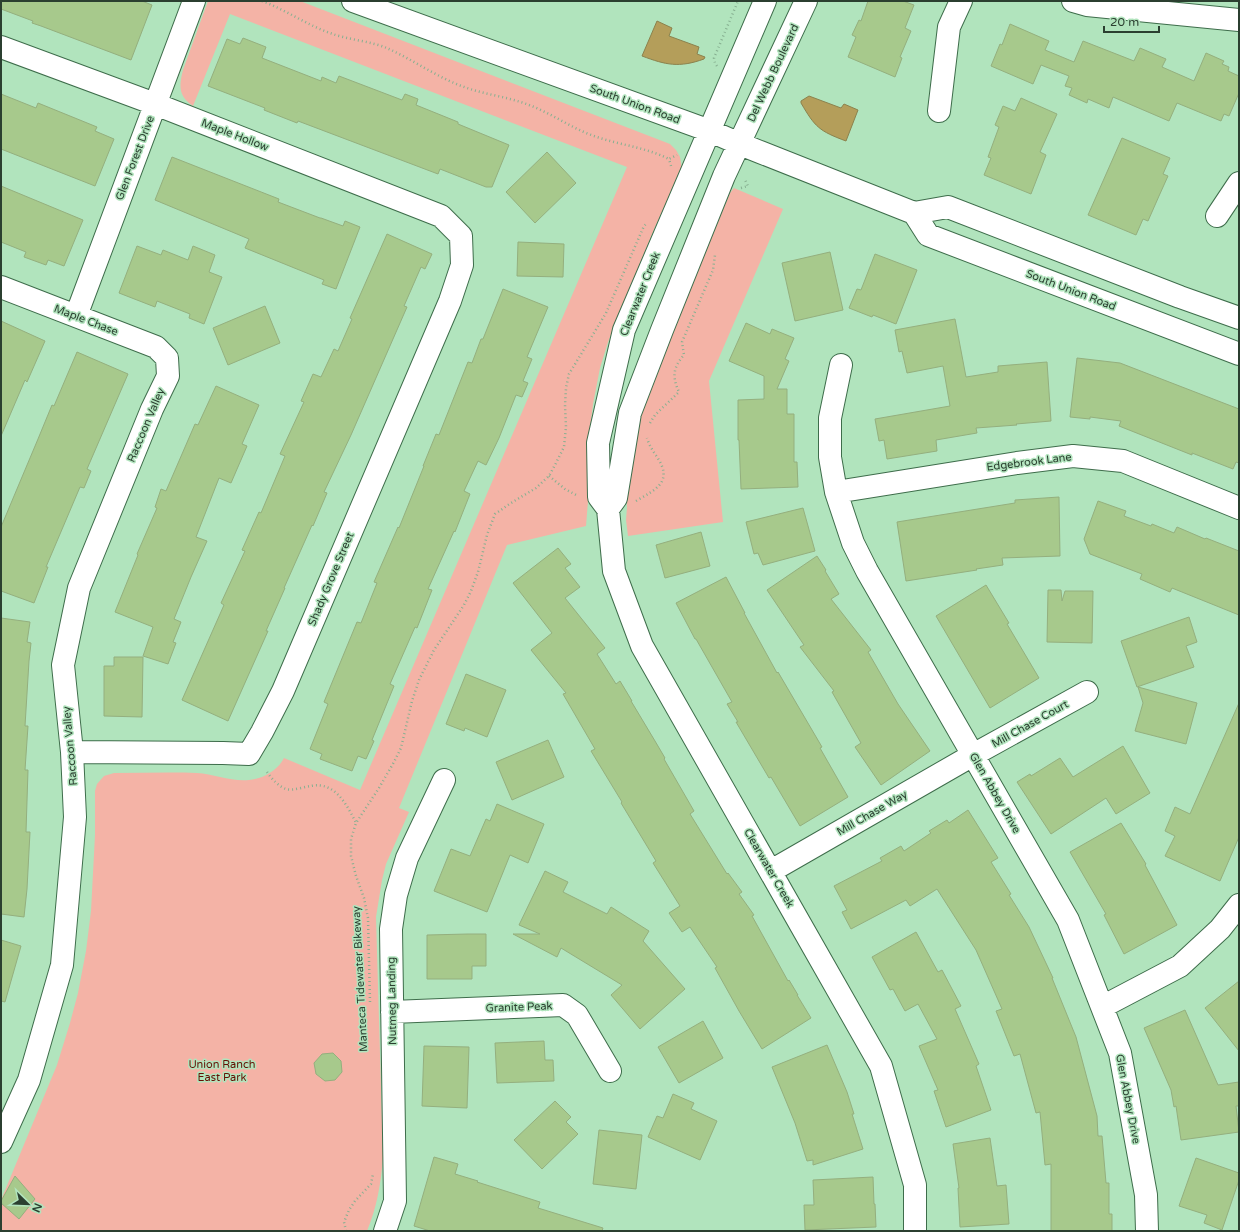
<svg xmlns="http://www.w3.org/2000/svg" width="1240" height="1232" font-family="'Varela Round',sans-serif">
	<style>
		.green { fill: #f4b3a6 }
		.water { fill: #b49e5a; stroke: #8b824d }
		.building { fill: #a7c98c; stroke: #94af7e }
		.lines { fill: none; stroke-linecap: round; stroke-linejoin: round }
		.minor-casing { stroke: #3e6d4b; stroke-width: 24 }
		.path { stroke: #87b091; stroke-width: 2.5; stroke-dasharray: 1 3; stroke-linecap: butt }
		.minor { stroke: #fff; stroke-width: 22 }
		.labels { text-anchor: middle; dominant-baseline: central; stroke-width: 3; stroke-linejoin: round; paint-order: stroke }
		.street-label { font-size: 11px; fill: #2b3f30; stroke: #b1e4bd }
		.park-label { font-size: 11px; fill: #650f03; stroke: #b1e4bd }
	</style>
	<rect width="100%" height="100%" fill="#b1e4bd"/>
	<!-- green -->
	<path class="green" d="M 208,1 L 300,1 L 670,144 L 676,150 L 680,157 L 682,169 L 655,227 L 630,288 L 608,342 L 600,368 L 593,404 L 588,445 L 588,501 L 586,526 L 507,545 L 399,808 L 409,812 L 386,864 L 382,880 L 376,917 L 383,1157 C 381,1183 377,1207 367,1231 L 1,1231 L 1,1200 L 57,1065 L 70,1023 L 78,993 L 86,951 L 91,911 L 95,835 L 95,791 L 97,784 L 104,776 L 114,773 C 142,773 170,772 197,773 C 214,774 232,782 249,780 C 263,779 278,770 284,758 L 360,790 L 627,167 L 230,14 L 193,106 C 178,96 179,86 183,70 Z
		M 734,188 L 783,209 L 709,381 L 723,522 L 628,536 L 626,520 L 627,507 L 626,488 L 642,400 L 730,193 Z"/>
	<!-- water -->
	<path class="water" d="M 657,21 L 672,28 L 669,36 L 699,47 L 697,54 L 705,57 L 704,59 C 679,68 666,65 642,56 Z
		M 809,96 L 841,108 L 844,104 L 858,110 L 846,141 C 819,131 815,127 801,103 L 801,101 Z"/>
	<!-- building -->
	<path class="building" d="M 1,1 L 142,1 L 152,5 L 131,60 L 41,26 L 32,23 L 33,21 L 1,9 Z
		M 868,1 L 903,1 L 914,5 L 905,28 L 911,31 L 900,57 L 902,58 L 895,77 L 848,57 L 856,37 L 852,35 L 859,20 L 861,21 Z
		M 1010,24 L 1049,41 L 1045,50 L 1074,62 L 1083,41 L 1134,61 L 1140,48 L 1166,59 L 1162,67 L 1194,81 L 1206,53 L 1224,61 L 1222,64 L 1229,67 L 1228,71 L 1239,76 L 1239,93 L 1229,116 L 1224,114 L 1221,121 L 1177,103 L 1169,121 L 1113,97 L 1109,108 L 1088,99 L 1087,103 L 1069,95 L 1072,88 L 1065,86 L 1069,76 L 1041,65 L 1033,84 L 991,66 L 1000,44 L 1002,45 Z
		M 243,38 L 266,47 L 262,58 L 321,81 L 322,77 L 336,83 L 339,76 L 402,100 L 405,94 L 418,99 L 416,105 L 458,122 L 458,124 L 509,145 L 492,187 L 486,187 L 440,169 L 438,174 L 298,121 L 297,123 L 264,110 L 265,108 L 208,86 L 227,39 L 240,44 Z
		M 1,94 L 36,108 L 38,103 L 97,127 L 95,131 L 114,139 L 95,186 L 1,149 Z
		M 1021,98 L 1057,114 L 1040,152 L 1046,155 L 1031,194 L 984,175 L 991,158 L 988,157 L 999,127 L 995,125 L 1003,106 L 1015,111 Z
		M 1122,138 L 1170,158 L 1163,174 L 1168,176 L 1159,196 L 1148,221 L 1143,219 L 1136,235 L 1088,215 Z
		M 547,152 L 576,183 L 535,223 L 506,192 Z
		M 172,157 L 279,199 L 278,202 L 320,218 L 321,218 L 343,226 L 345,221 L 360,227 L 336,289 L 322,284 L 324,280 L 245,248 L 249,239 L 155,200 Z
		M 1,186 L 83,220 L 64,266 L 48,260 L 46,265 L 24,257 L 26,252 L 1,242 Z
		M 387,234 L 432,254 L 425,269 L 421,267 L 404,306 L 407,307 L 351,435 L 324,492 L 327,493 L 313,526 L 312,525 L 284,588 L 285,588 L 266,631 L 268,631 L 228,721 L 182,700 L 224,605 L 221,603 L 245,551 L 242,550 L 259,512 L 261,513 L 285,456 L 280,454 L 304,402 L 301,401 L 313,374 L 321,377 L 334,349 L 338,351 L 352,319 L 350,318 Z
		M 518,242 L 564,244 L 563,277 L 517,276 Z
		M 137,246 L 161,255 L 163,250 L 188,260 L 193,246 L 215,255 L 209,272 L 222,277 L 204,324 L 189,318 L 190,314 L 157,301 L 155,307 L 119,293 Z
		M 830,252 L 843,310 L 795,321 L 782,263 Z
		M 875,254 L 917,270 L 896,324 L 873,315 L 872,317 L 849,308 L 857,289 L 861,290 Z
		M 503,289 L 548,307 L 527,357 L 532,359 L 523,381 L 528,383 L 522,397 L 516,395 L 499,438 L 486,465 L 478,461 L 464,491 L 470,494 L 455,532 L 454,531 L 428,589 L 432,590 L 417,628 L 415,627 L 390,684 L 394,686 L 372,740 L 374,741 L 366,759 L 358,756 L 352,771 L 320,759 L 322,754 L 310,749 L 328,704 L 324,702 L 357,622 L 361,623 L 377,583 L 374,582 L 398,527 L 399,528 L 424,466 L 423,466 L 436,434 L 439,435 L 468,362 L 472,363 L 481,339 L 483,339 Z
		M 265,306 L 280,343 L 228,365 L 213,328 Z
		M 955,319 L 966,377 L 998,372 L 998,366 L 1047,362 L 1051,421 L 1016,424 L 1017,425 L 976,428 L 977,433 L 936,440 L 937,451 L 887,459 L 884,440 L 879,441 L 875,419 L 950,406 L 943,366 L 907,373 L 902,351 L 899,352 L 895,330 Z
		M 1,321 L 45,341 L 27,382 L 25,380 L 1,436 Z
		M 746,323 L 770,334 L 772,329 L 794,338 L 785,359 L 789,361 L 777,389 L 787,389 L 787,414 L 794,414 L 794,462 L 797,462 L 798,487 L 741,489 L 739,440 L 738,440 L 738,400 L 764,399 L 764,376 L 729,361 Z
		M 77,352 L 128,374 L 87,469 L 91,471 L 84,488 L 80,487 L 46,567 L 48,567 L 34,603 L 1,591 L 1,527 L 38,439 L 52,405 L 54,406 Z
		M 1077,358 L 1120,363 L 1239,409 L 1239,463 L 1236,462 L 1233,469 L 1192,453 L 1192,455 L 1119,426 L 1121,421 L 1090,417 L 1090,419 L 1070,417 Z
		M 216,386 L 259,405 L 242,444 L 247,446 L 231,483 L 219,478 L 196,537 L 207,541 L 191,577 L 174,619 L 181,622 L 173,642 L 176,643 L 168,664 L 143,656 L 153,627 L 115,612 L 138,555 L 137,554 L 157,508 L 155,507 L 161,489 L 166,491 L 195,424 L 198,425 Z
		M 1059,497 L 1060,556 L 1002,558 L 1003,565 L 976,569 L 977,570 L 906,581 L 897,522 L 1015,503 L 1015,500 Z
		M 1098,501 L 1126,511 L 1124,516 L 1151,526 L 1152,524 L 1174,533 L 1177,527 L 1205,539 L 1206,538 L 1239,551 L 1239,615 L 1172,588 L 1170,592 L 1140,579 L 1142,574 L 1090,554 L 1084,539 Z
		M 803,508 L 815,551 L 763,565 L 758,553 L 754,554 L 746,522 Z
		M 701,532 L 710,566 L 665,578 L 656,545 Z
		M 558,548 L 571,564 L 565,568 L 580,587 L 565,598 L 605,648 L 597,654 L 616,684 L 620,681 L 632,701 L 631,701 L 655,741 L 665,758 L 664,759 L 694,811 L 690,814 L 727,874 L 728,873 L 742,892 L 739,894 L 754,915 L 752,916 L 788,981 L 789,980 L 798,995 L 797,995 L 811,1018 L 762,1049 L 739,1011 L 715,968 L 717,967 L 690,927 L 682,932 L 669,913 L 680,906 L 653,863 L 656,861 L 621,803 L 622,802 L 591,751 L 595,749 L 563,694 L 566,693 L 531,650 L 552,633 L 513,583 Z
		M 817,556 L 826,570 L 825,571 L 839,594 L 831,599 L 871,650 L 868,652 L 898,704 L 930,751 L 881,785 L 855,747 L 861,743 L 832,692 L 834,691 L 800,647 L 804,645 L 767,590 Z
		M 726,577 L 745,613 L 744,613 L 777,673 L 778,672 L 822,747 L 820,748 L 848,797 L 800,826 L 771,777 L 769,778 L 736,722 L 738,722 L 727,704 L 732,702 L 696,639 L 695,639 L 676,603 Z
		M 986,585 L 1009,623 L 1007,624 L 1039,678 L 990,708 L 936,616 Z
		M 1048,590 L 1061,590 L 1062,601 L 1065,591 L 1093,591 L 1092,643 L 1047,642 Z
		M 1189,617 L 1197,642 L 1186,646 L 1194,667 L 1137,687 L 1121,641 Z
		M 1,618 L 30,622 L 27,642 L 31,643 L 29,661 L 25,726 L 28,726 L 25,770 L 28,770 L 26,832 L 30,832 L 27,889 L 24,917 L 1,914 Z
		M 114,657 L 143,657 L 142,717 L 104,716 L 104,666 L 114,666 Z
		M 466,674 L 506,690 L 487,737 L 465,728 L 464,731 L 446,724 Z
		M 1138,687 L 1197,703 L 1186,744 L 1135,731 L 1143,703 Z
		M 1239,703 L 1239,837 L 1220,881 L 1165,856 L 1175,836 L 1165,831 L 1175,807 L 1190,814 Z
		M 548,740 L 564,777 L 512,800 L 496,762 Z
		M 1123,746 L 1150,793 L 1116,814 L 1106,798 L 1051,834 L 1017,782 L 1030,774 L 1031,776 L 1060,758 L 1073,777 Z
		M 497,804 L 544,824 L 528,863 L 510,855 L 487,912 L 434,891 L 451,849 L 470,856 L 486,819 L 490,821 Z
		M 968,810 L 998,858 L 991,862 L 1011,894 L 1009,895 L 1029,927 L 1053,978 L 1052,978 L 1076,1037 L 1097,1116 L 1098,1136 L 1102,1136 L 1106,1183 L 1109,1183 L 1109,1214 L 1112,1214 L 1112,1231 L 1051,1231 L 1051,1164 L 1045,1165 L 1040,1112 L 1036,1113 L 1020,1054 L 1014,1056 L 996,1011 L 1002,1009 L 976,950 L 937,889 L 910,906 L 906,900 L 851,929 L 842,912 L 847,910 L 834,886 L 882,861 L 880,858 L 901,846 L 904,851 L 931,833 L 929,831 L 947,820 L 949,823 Z
		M 1121,823 L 1146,864 L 1145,865 L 1177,925 L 1124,954 L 1104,915 L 1106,914 L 1070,852 Z
		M 545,871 L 568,882 L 563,892 L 607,914 L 611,907 L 649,931 L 643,941 L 685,989 L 640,1029 L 611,995 L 622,985 L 561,948 L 557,957 L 513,934 L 540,934 L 519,925 Z
		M 916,932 L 938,972 L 942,970 L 961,1006 L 955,1009 L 979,1064 L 976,1066 L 991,1110 L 946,1127 L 934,1091 L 938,1090 L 919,1046 L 937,1039 L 918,1004 L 905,1011 L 893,989 L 890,990 L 872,957 Z
		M 468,934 L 486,934 L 486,966 L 472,966 L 472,979 L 427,979 L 427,935 Z
		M 1,940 L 21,946 L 5,1002 L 1,1001 Z
		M 1239,981 L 1239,1051 L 1205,1008 Z
		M 1185,1010 L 1218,1085 L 1239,1082 L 1239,1106 L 1236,1106 L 1239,1132 L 1181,1140 L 1176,1106 L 1174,1107 L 1171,1090 L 1144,1028 Z
		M 703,1021 L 723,1058 L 679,1083 L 658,1047 Z
		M 544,1041 L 545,1060 L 553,1060 L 554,1081 L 497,1083 L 495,1043 Z
		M 827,1045 L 847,1092 L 854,1114 L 852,1114 L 863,1149 L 813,1165 L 813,1160 L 807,1161 L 795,1123 L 772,1067 Z
		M 424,1046 L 469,1047 L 467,1108 L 422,1106 Z
		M 333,1053 L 341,1061 L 342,1072 L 335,1080 L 325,1081 L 316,1074 L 314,1063 L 322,1054 Z
		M 673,1094 L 694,1103 L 691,1109 L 717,1121 L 700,1160 L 648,1137 L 657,1116 L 663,1118 Z
		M 555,1101 L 571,1117 L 566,1122 L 578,1134 L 542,1169 L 514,1140 Z
		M 599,1130 L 642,1135 L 636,1189 L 593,1184 Z
		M 990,1138 L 997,1186 L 1006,1185 L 1009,1224 L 960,1227 L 958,1188 L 959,1188 L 953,1144 Z
		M 434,1157 L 458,1164 L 455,1174 L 478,1181 L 477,1182 L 540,1202 L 538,1208 L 603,1228 L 602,1231 L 430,1231 L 414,1226 Z
		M 1196,1158 L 1239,1173 L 1239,1180 L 1222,1230 L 1204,1223 L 1207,1215 L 1179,1206 Z
		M 15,1176 L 35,1199 L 19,1219 L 1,1203 L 1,1201 Z
		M 873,1177 L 874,1204 L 875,1204 L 876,1227 L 805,1230 L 804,1205 L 814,1205 L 813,1180 Z"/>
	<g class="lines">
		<defs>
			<path id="minor" d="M 353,1 L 710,131 L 740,144 L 760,152 L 914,213 L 948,207 L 1180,297 L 1239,318
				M 765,1 L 624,330 L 598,443 L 599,497 L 608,509 L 614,571 L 642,646 L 881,1066 L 915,1185 L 915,1231
				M 1073,1 L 1087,5 L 1239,20
				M 1,47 L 155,104 L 441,216 L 461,236 L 462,265 L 450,301 L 283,691 L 262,732 L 249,754 L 223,753 L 72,752
				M 939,111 L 949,27 L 961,1
				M 914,213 L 928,235 L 1239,354
				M 1217,216 L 1239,183
				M 1,287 L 156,347 L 167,358 L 168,376 L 152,409 L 79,588 L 63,665 L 72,752 L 75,817 L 62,965 L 29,1080 L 1,1142
				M 76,316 L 194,1
				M 841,365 L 830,418 L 830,457 L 836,492 L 853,543 L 867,571 L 1068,920 L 1120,1053 L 1146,1195 L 1147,1231
				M 836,492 L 1017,463 L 1073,456 L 1123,461 L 1239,508
				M 608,509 L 616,498 L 630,413 L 662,330 L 724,176 L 806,1
				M 771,871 L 973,755 L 1087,692
				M 1102,1007 L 1180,966 L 1220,929 L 1239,905
				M 392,1012 L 563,1005 L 577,1015 L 610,1071
				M 385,1231 L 395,1201 L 391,929 L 396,895 L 407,858 L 444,780"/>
		</defs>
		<!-- minor casing -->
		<use href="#minor" class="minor-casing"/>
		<!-- path -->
		<path class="path" d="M 262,1 C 286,10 307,25 330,33 C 348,40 372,41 389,49 C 415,61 440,79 467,88 C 487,95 509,97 529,105 C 551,113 571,128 594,136 C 619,145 645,147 669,159
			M 717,66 L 715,63 L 714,58 L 738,1
			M 671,166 L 669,159 L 677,155
			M 741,188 L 748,186 L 745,180
			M 650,423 L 655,415 L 679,392 C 672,377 673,367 684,355 L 682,342 L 713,270 L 715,255
			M 549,476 L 565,489 L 578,496
			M 636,501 C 655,490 674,482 657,457 C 653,451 649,445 647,438
			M 267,772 C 272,779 278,786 286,789 C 293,791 303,787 311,786 C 335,781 347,805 356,823
			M 370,1002 L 368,918 L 364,898 L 356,876 L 351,856 L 351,839 L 356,823 L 379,788 L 394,762 L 401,748 L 412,701 L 419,680 L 434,650 L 464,605 L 471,591 L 478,572 L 487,535 L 495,514 L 511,503 L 536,488 L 549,476 L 556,463 L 564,447 L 566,427 L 565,405 L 566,388 L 569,374 L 606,313 L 644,226 L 647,223
			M 346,1231 L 344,1222 L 349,1210 L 355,1201 L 371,1184 L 373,1174"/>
		<!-- minor -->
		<use href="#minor" class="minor"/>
	</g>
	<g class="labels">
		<!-- street labels -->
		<g class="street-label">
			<text transform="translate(773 73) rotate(-65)">Del Webb Boulevard</text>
			<text transform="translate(635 104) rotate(20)">South Union Road</text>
			<text transform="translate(235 135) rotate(21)">Maple Hollow</text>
			<text transform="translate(135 158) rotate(-69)">Glen Forest Drive</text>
			<text transform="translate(1071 290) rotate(21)">South Union Road</text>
			<text transform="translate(640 294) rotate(-68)">Clearwater Creek</text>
			<text transform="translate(86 320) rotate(21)">Maple Chase</text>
			<text transform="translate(146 425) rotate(-67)">Raccoon Valley</text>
			<text transform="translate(1029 462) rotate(-7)">Edgebrook Lane</text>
			<text transform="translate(331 579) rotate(-67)">Shady Grove Street</text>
			<text transform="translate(1030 724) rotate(-29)">Mill Chase Court</text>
			<text transform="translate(70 746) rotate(-95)">Raccoon Valley</text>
			<text transform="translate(995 793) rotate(60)">Glen Abbey Drive</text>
			<text transform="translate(872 813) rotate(-30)">Mill Chase Way</text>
			<text transform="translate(769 868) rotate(60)">Clearwater Creek</text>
			<text transform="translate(360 979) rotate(-93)">Manteca Tidewater Bikeway</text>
			<text transform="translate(392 1001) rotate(-91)">Nutmeg Landing</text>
			<text transform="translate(519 1007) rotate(-2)">Granite Peak</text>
			<text transform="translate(1128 1099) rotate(79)">Glen Abbey Drive</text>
		</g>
		<!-- park labels -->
		<g class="park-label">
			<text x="222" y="1064">Union Ranch<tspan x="222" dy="13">East Park</tspan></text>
		</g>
	</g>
	<!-- border -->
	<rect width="1240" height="1232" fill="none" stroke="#2b3f30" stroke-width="4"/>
	<!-- north arrow -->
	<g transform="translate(28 1204) rotate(113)" stroke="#b1e4bd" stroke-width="3" paint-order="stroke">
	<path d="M0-3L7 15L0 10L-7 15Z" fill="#2b3f30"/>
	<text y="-6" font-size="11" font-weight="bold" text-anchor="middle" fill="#2b3f30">N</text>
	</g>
	<!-- scale -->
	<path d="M1104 26v6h55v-6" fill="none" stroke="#2b3f30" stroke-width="2"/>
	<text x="1110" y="26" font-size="12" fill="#2b3f30" stroke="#b1e4bd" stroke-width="3" paint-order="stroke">20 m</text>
</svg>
